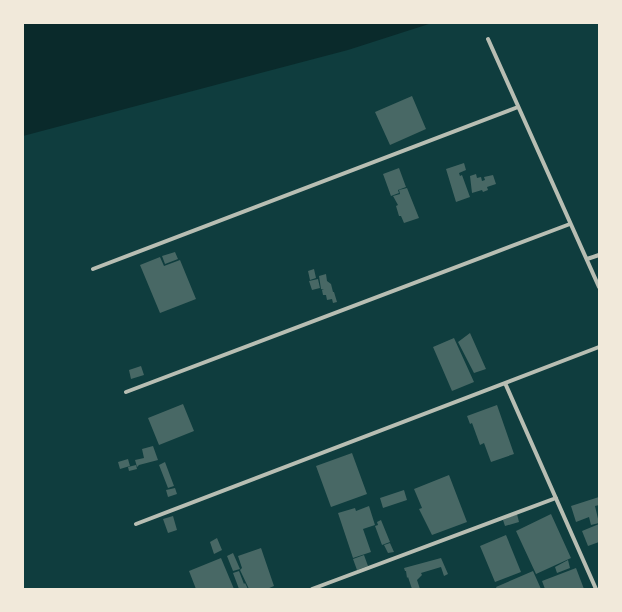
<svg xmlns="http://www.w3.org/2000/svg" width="622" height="612" font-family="Jost,sans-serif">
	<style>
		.water { fill: #0a2a2b }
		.building { fill: #486865 }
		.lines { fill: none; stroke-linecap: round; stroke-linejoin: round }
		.minor { stroke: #b8beb3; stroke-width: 4 }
	</style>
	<rect width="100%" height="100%" fill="#0f3d3e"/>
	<!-- water -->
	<path class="water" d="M 23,23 L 432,23 L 348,50 L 23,136 Z"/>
	<!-- building -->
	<path class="building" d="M 412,96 L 426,129 L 390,145 L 375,112 Z
		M 464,163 L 466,170 L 459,173 L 460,176 L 462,175 L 470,197 L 456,202 L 446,169 Z
		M 399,168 L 406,187 L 398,190 L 399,193 L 391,196 L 383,174 Z
		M 476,174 L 477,178 L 481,177 L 482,181 L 485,180 L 484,177 L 493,175 L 496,184 L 487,187 L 488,190 L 483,192 L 482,190 L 472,193 L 470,176 Z
		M 407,188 L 419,218 L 404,223 L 401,216 L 399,216 L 396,206 L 398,205 L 393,196 L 400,194 L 399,190 Z
		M 175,252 L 178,259 L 165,264 L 162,256 Z
		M 160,257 L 164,266 L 180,260 L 196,299 L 160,313 L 140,265 Z
		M 314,269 L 316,278 L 310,280 L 308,271 Z
		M 326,274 L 327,281 L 331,284 L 333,292 L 334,292 L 337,302 L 333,303 L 332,299 L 327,300 L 326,295 L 323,295 L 322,290 L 324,290 L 321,289 L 319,276 Z
		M 318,279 L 320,288 L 312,290 L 309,281 Z
		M 470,333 L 486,369 L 474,373 L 458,342 Z
		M 454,338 L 474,382 L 452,391 L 433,347 Z
		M 141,366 L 144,375 L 131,379 L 129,370 Z
		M 183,404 L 194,431 L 159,445 L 148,418 Z
		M 497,405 L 514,454 L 491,462 L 484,443 L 480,445 L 472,423 L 470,424 L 467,416 Z
		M 153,446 L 158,460 L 139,465 L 137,467 L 135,460 L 144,458 L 142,449 Z
		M 352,453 L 367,494 L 331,507 L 316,466 Z
		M 128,459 L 130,466 L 120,469 L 118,462 Z
		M 165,462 L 174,486 L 168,488 L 159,465 Z
		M 136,465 L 137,469 L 129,471 L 128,467 Z
		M 449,475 L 467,522 L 432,535 L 419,509 L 422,508 L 414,489 Z
		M 175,488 L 177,494 L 168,497 L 166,490 Z
		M 404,490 L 407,500 L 383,508 L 380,498 Z
		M 599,497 L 599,505 L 595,506 L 599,523 L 591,525 L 589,517 L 576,522 L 571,506 Z
		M 369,506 L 375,525 L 363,529 L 371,552 L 353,558 L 338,513 L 355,508 L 356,511 Z
		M 517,514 L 519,522 L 505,526 L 503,520 Z
		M 551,514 L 571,558 L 536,574 L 516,531 Z
		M 173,516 L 177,530 L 168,533 L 163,519 Z
		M 381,520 L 390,542 L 382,545 L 375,526 L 378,525 L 377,522 Z
		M 599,524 L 599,542 L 588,546 L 582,531 Z
		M 506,535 L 521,572 L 495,582 L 480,546 Z
		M 217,538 L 222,550 L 214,554 L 210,542 Z
		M 390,543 L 394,552 L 388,553 L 384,545 Z
		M 261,548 L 274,586 L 267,589 L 249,589 L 240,570 L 242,568 L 238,556 Z
		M 233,553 L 240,569 L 233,571 L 227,556 Z
		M 364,555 L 368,566 L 357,570 L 353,559 Z
		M 221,558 L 234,589 L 196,589 L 189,571 Z
		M 441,558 L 448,574 L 444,576 L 441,567 L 421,573 L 422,575 L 417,580 L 420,589 L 412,589 L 408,577 L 407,578 L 406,571 L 405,571 L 404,568 Z
		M 568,560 L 570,568 L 557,573 L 555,567 Z
		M 576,568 L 584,589 L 545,589 L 542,581 Z
		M 239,571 L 244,584 L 245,583 L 248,589 L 239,589 L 233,573 Z
		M 533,571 L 541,589 L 497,589 L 496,587 Z"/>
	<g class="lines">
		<!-- minor -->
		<path class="minor" d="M 488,39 L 599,287
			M 587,259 L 599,255
			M 93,269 L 518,107
			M 505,383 L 596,589
			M 126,392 L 570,224
			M 136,524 L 599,347
			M 312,589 L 556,498"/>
	</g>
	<!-- border -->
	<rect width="622" height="612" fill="none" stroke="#f1e9da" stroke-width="48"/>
</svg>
